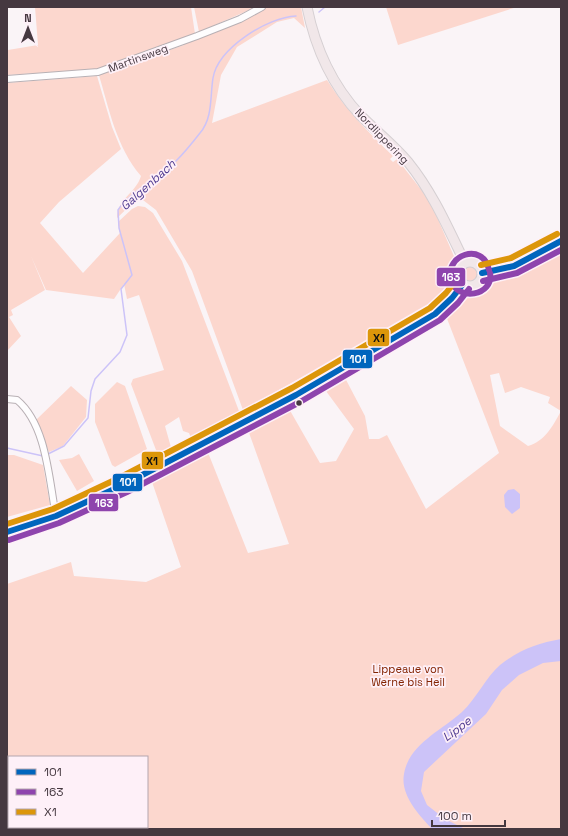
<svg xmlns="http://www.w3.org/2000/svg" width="568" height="836" font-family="'Space Grotesk',sans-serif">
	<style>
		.green { fill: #fcd7ce; fill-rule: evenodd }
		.water { fill: #ccc3f8 }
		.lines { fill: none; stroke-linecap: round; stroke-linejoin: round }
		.stream { stroke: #ccc3f8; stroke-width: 1.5 }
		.street-casing { stroke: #b8b0b4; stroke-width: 8 }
		.secondary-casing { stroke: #b8b0b4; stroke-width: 10 }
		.primary-casing { stroke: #d5cfd2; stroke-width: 11 }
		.street { stroke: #fefdfe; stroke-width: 6 }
		.secondary { stroke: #fefdfe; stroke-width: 8 }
		.primary { stroke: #f1e7e9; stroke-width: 9 }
		.bus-1-casing { stroke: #fef0f8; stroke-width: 9 }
		.bus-2-casing { stroke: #fef0f8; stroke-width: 9 }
		.bus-3-casing { stroke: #fef0f8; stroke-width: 9 }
		.bus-1 { stroke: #0065bd; stroke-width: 6 }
		.bus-2 { stroke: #8e44ad; stroke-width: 6 }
		.bus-3 { stroke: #dc960a; stroke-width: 6 }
		.bus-dot { fill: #453840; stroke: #fef0f8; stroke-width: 1.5 }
		.labels { text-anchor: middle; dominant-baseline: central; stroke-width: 3.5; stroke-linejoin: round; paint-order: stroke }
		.street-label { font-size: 11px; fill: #453840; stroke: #fef0f8 }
		.park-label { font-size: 11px; fill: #832402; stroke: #fef0f8 }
		.water-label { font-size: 12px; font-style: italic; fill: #4e3a90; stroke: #fef0f8 }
		.line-badge { stroke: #fef0f8; stroke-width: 1.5 }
		.badge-label { font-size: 11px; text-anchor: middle; font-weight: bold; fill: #fff }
		.pale-badge-label { font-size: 11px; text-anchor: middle; font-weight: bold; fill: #111 }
	</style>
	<rect width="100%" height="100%" fill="#faf4f7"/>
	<!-- green -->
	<path class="green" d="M 35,7 L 191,7 L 195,34 L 98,69 L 7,75 L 8,50 L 38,45 Z
		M 194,7 L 256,7 L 199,32 Z
		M 262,7 L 301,7 L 305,28 L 294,18 L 277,22 L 237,47 L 221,75 L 212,123 L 327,80 C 345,109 368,132 393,156 L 390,159 L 393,162 L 397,159 L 423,192 L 434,210 L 456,261 L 452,276 L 453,284 L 441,302 L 400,328 L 383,332 L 243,410 L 192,271 L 156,210 L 139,197 L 117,218 C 117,199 136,193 141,176 C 116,147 109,108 98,72 L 127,65 L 184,45 L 184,41 Z
		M 386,7 L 517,7 L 398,45 Z
		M 97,76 L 112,127 L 121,149 L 59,202 L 40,223 L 83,273 L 120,233 L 118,222 L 132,209 L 138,206 L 145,207 L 153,213 L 182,261 L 239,411 L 237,414 L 191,438 L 189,433 L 183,431 L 179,417 L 165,426 L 172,451 L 159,458 L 131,384 L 133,379 L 164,370 L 139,295 L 127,299 L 124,284 L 114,299 L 46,290 L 31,256 L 45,290 L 11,310 L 13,315 L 9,317 L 21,336 L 7,351 L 7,83 Z
		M 561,243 L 561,829 L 7,829 L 7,584 L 71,562 L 74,576 L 146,582 L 181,567 L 151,479 L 207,450 L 248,553 L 289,544 L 248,430 L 288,407 L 320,463 L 336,461 L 354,429 L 323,387 L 344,376 L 365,416 L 369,439 L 379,439 L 387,435 L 426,509 L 499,453 L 446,316 L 466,296 L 477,289 ZM 499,373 L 505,393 L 521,387 L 550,397 L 548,403 L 561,411 C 553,426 545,441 528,446 L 500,426 L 490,375 ZM 9,757 L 147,757 L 147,827 L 9,827 Z
		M 458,258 L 455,287 L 441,306 L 404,330 L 354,356 L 352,353 L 385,334 L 404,328 L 440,305 L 454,287 L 454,275 Z
		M460 274a10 10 0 1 1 20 0a10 10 0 1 1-20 0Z
		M 350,354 L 352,358 L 304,385 L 301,382 Z
		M 117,382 L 125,386 L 147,449 L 115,467 L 112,465 L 95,422 L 95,404 Z
		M 300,383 L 302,387 L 246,417 L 244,414 Z
		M 71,386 L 87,400 L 86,417 L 63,446 L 49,452 L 36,420 Z
		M 79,454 L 94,481 L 77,491 L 59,460 L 72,458 Z
		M 7,455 L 14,455 L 43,465 L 50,505 L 7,517 Z
		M 52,510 L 52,514 L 7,527 L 7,521 Z"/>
	<!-- water -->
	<path class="water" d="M 514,489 L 520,494 L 520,508 L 512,514 L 505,507 L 504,495 L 508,490 Z
		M 561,639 L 561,661 L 543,663 L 519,675 L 502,690 L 486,714 L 424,772 L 421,791 L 427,805 L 445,819 L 465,829 L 432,829 C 419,815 400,795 404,774 C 409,744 441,731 462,712 C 476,699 486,677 500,665 C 519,650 538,643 561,639 Z"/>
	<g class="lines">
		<!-- stream -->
		<path class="stream" d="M 319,12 L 325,7
			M 7,448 L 43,456
			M 46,455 L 64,446 L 88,418 L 91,391 L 95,379 L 120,352 L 127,335 L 121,289 L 132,275 L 119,228 L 118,210 C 127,195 162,174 176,161 C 185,152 193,142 200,133 C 213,118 210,96 213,78 C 218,48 268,17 296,16"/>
		<defs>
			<path id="street" d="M 7,79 L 98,72 L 197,36 L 240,19 L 262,7
				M 7,399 L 17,400 C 47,425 49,481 56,516"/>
			<path id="secondary" d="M 482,273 C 514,270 535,257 561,241"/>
			<path id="primary" d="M 307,7 C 315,47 332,85 360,115 C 376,131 394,145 408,162 C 433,193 448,228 465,263
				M458 274a12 12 0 1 1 24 0a12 12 0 1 1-24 0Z
				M 7,532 L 56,516 L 123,485 L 296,395 L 435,314 L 452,298 L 463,284"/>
		</defs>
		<!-- street casing -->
		<use href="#street" class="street-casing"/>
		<!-- secondary casing -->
		<use href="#secondary" class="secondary-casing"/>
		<!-- primary casing -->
		<use href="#primary" class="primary-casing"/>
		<!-- street -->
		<use href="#street" class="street"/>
		<!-- secondary -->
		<use href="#secondary" class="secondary"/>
		<!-- primary -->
		<use href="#primary" class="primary"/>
		<defs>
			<path id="bus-1" d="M 482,273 L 514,266 L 561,241
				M 7,532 L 56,516 L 123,485 L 296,395 L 435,314 L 452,298 L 463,284"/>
			<path id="bus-2" d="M 489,270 C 483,241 444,255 451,280 C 457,302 494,296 490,273
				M 483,281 L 517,273 L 561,250
				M 9,540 L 59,523 L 127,492 L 300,402 L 440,320 L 458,303 L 469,289"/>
			<path id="bus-3" d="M 481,265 L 511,258 L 557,234
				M 7,524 L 53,509 L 119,478 L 292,388 L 430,308 L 446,293 L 457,279"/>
		</defs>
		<!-- bus-1 casing -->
		<use href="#bus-1" class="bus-1-casing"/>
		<!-- bus-2 casing -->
		<use href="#bus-2" class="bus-2-casing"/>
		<!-- bus-3 casing -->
		<use href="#bus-3" class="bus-3-casing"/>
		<!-- bus-1 -->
		<use href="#bus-1" class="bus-1"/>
		<!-- bus-2 -->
		<use href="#bus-2" class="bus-2"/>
		<!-- bus-3 -->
		<use href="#bus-3" class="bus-3"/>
	</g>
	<!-- markers -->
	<circle class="bus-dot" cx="299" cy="403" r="3.5"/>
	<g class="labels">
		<!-- street labels -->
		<g class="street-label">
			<text transform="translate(138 58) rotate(-20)">Martinsweg</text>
			<text transform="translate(382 136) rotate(46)">Nordlippering</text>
		</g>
		<!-- park labels -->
		<g class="park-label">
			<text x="408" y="669">Lippeaue von<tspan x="408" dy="13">Werne bis Heil</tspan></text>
		</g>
		<!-- water labels -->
		<g class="water-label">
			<text transform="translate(148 185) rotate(-42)">Galgenbach</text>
			<text transform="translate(457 729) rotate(-37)">Lippe</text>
		</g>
	</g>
	<g class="line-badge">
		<rect x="436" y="267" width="30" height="20" rx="4" fill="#8e44ad"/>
		<rect x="367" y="328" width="23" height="19" rx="4" fill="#dc960a"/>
		<rect x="342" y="349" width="31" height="20" rx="4" fill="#0065bd"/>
		<rect x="141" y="451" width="23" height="19" rx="4" fill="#dc960a"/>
		<rect x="112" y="473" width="31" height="19" rx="4" fill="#0065bd"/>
		<rect x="88" y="493" width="31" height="19" rx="4" fill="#8e44ad"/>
	</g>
	<g class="badge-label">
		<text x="451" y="281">163</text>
		<text x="358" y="363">101</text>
		<text x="128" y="486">101</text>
		<text x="104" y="507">163</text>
	</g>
	<g class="pale-badge-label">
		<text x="379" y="342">X1</text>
		<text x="152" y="465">X1</text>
	</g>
	<!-- border -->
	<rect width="568" height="836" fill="none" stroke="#453840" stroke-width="16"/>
	<!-- legend -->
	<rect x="8" y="756" width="140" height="72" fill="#fef0f8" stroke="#b4a6ae"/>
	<rect x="16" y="769" width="20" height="6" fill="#0065bd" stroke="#b4a6ae"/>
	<text x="44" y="776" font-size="12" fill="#453840">101</text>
	<rect x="16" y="789" width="20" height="6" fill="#8e44ad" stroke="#b4a6ae"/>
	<text x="44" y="796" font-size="12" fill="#453840">163</text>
	<rect x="16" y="809" width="20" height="6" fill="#dc960a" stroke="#b4a6ae"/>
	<text x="44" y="816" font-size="12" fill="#453840">X1</text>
	<!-- north arrow -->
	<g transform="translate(28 28)" stroke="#fef0f8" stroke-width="3" paint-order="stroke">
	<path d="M0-3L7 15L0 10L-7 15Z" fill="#453840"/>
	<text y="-6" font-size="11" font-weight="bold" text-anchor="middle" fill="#453840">N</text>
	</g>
	<!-- scale -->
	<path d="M432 820v6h73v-6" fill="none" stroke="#453840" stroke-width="2"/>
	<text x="438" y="820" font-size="12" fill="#453840" stroke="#fef0f8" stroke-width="3" paint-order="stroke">100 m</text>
</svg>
